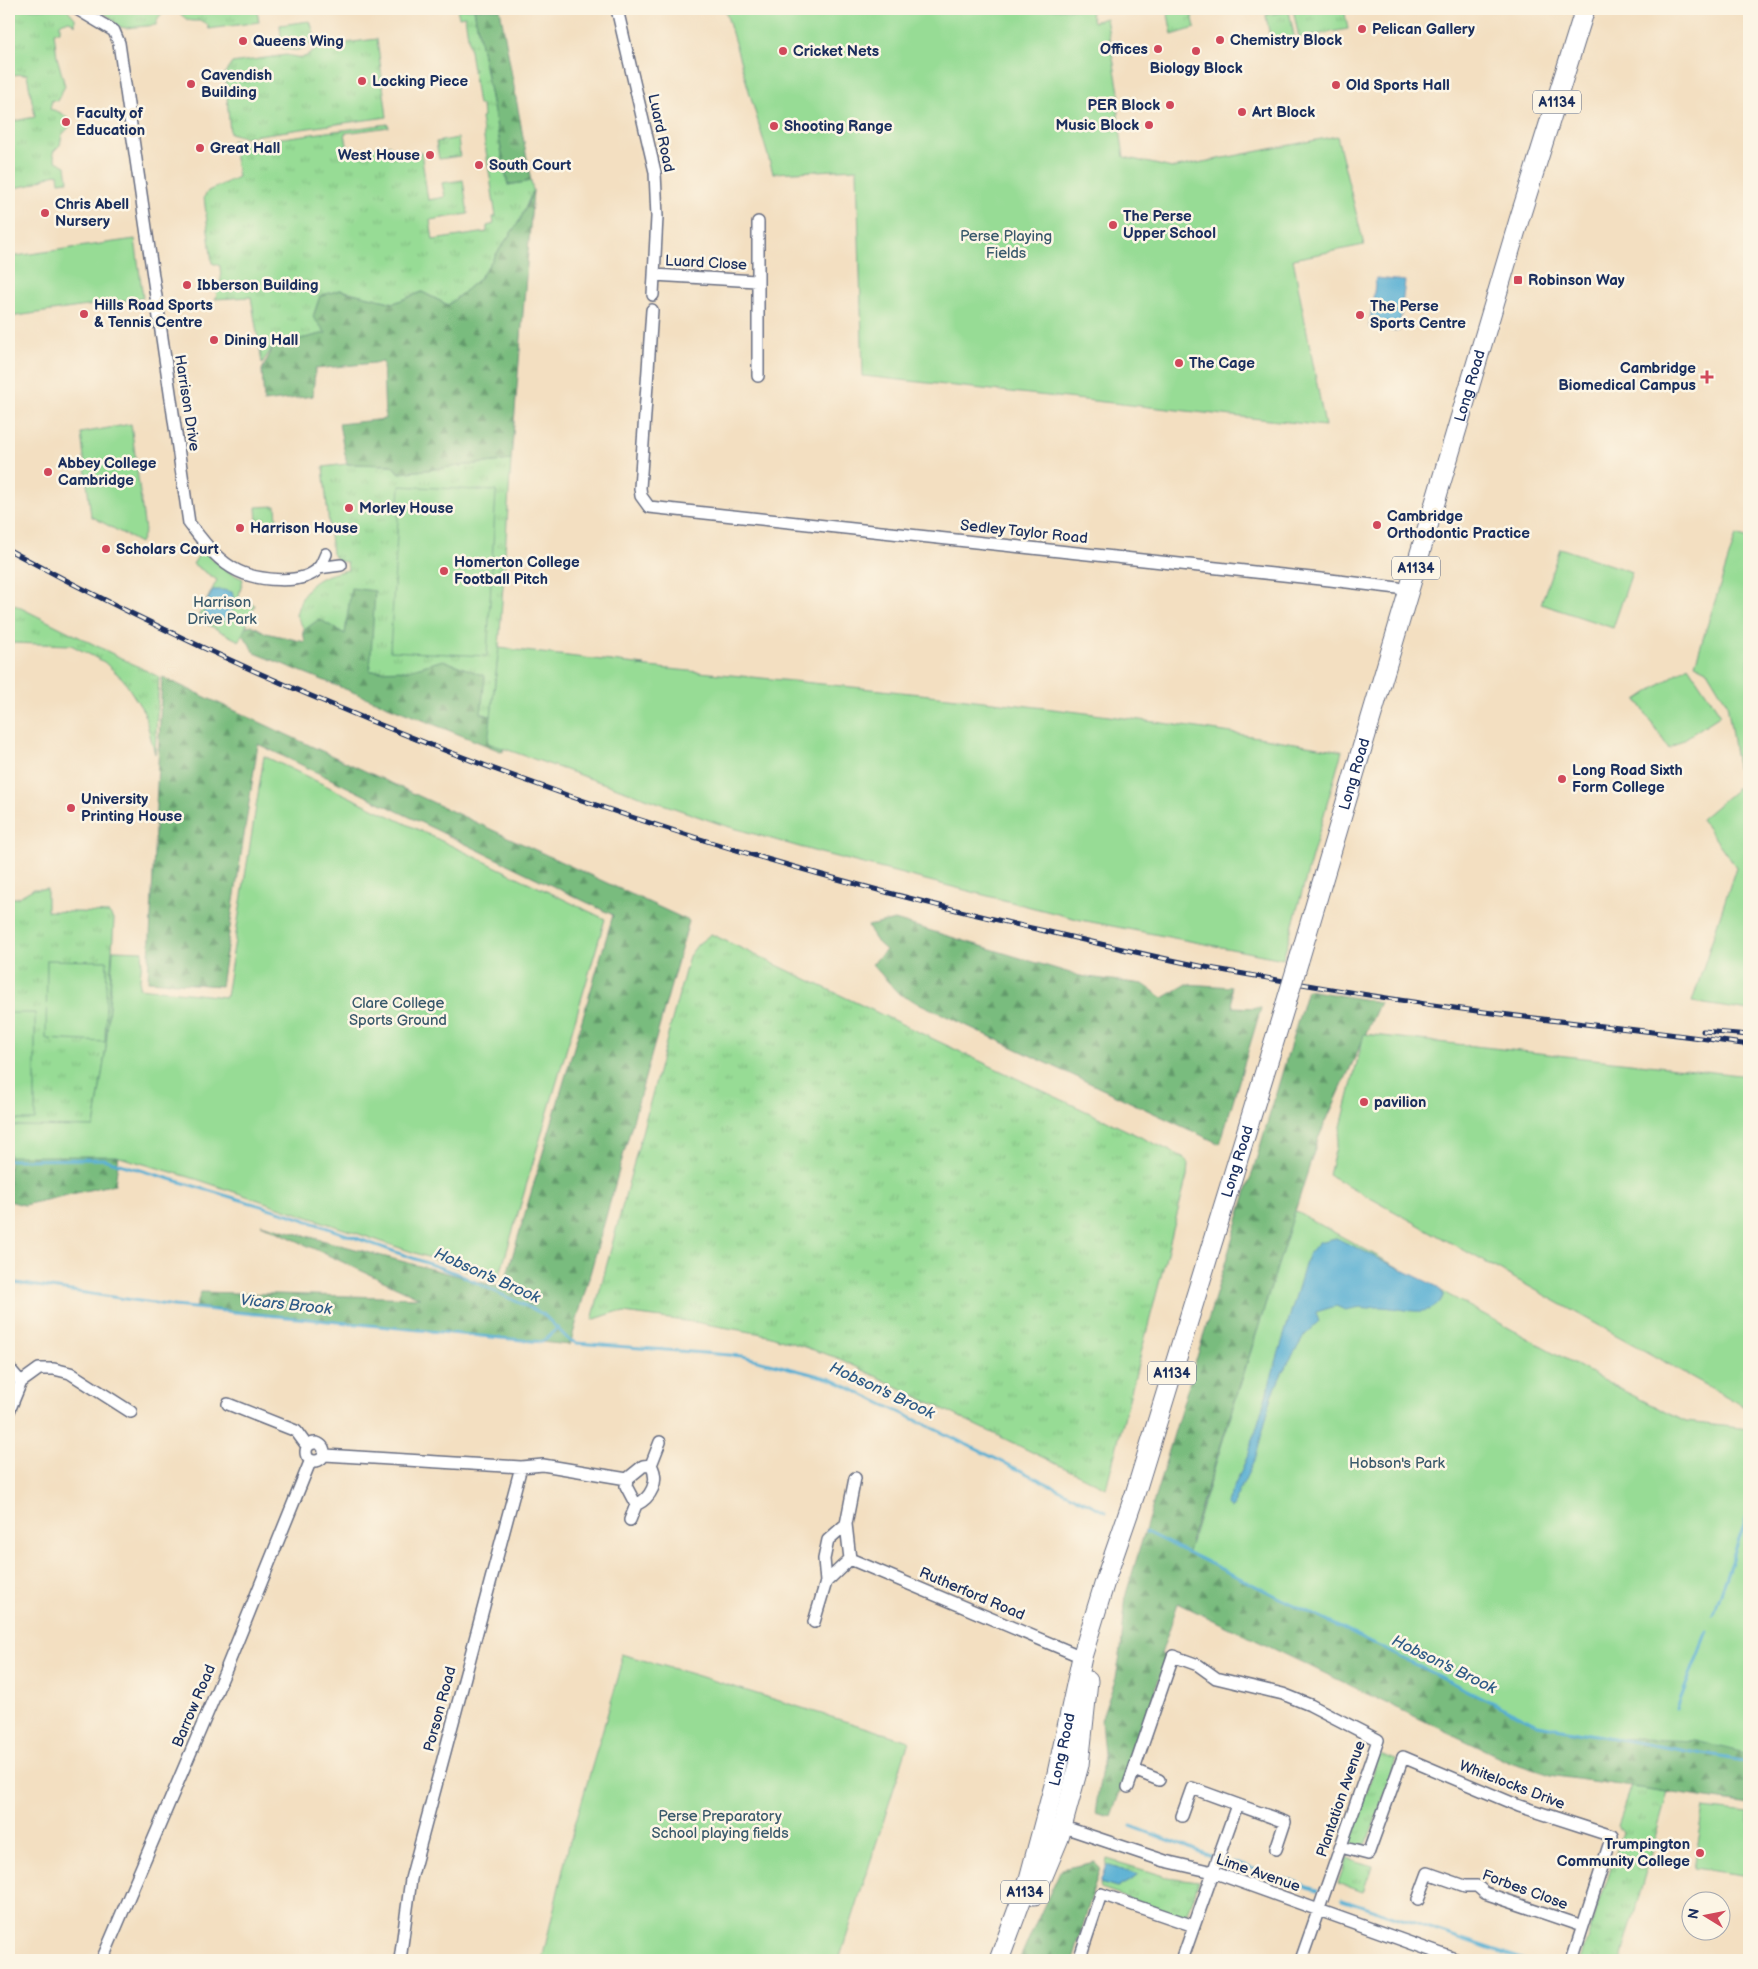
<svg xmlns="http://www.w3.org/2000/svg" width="1758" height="1969" font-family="'Balsamiq Sans',sans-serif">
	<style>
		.grass { fill: url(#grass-tufts); stroke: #59867a }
		.forest { fill: url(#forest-firs); stroke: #4a766e }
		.green { fill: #97dc95; stroke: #59867a }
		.water { fill: #55aed3; stroke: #386e98 }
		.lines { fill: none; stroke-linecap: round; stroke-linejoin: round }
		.stream { stroke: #55aed3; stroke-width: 3 }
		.minor-casing { stroke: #676d81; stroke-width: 14 }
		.primary-casing { stroke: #676d81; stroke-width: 21 }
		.minor { stroke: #fff; stroke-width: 11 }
		.primary { stroke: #fff; stroke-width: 19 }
		.rail-casing { stroke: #1b2f5e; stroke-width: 5 }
		.rail { stroke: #fcf5e5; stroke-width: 3; stroke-dasharray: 9; stroke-linecap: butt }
		.primary-bridge-casing { stroke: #676d81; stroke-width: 21; stroke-linecap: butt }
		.primary-bridge { stroke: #fff; stroke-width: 19 }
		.poi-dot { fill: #d1495b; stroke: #fcf5e5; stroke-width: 2 }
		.labels { text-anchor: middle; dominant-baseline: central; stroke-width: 5; stroke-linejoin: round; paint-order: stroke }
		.shield { fill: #fcf5e5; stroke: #5e6a86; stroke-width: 1 }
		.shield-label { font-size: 14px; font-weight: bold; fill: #1b2f5e }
		.poi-label { font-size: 15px; font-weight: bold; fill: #1b2f5e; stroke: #fcf5e5; text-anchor: start }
		.street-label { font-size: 15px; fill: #1b2f5e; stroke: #fcf5e5 }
		.park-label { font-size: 15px; fill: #3a5a6c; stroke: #fcf5e5 }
		.water-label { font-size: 16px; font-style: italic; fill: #2f5b87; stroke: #fcf5e5 }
	</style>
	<defs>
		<pattern id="grass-tufts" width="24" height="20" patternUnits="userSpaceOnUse" patternTransform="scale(1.25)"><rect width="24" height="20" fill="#97dc95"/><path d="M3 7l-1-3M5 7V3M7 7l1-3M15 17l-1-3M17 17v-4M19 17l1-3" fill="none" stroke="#82bd83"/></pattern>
		<pattern id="forest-firs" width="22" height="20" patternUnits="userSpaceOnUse" patternTransform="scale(1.25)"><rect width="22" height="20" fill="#79bc7e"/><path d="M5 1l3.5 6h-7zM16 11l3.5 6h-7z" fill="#62996a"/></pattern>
	</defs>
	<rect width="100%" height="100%" fill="#fcf5e5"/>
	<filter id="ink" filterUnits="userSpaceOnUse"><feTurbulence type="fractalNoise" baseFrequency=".02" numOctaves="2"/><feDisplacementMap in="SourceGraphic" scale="10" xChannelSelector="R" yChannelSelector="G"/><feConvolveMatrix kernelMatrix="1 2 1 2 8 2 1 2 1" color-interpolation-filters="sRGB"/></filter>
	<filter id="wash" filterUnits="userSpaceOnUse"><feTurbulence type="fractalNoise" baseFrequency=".0096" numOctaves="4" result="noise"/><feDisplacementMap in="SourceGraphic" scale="20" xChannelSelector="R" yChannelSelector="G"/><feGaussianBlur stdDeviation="1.12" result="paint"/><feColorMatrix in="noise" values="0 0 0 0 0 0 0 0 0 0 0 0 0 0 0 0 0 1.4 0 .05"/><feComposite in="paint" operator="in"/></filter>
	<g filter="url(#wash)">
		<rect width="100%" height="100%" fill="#f3dfc1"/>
		<!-- grass -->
		<path class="grass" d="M 9,9 L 67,9 L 75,18 L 75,25 C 71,20 65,20 60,24 L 60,31 L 54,32 L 57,57 L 65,86 L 57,101 L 52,100 L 50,109 C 60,112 68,114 70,126 L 62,135 L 60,145 L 53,152 L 56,161 L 66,166 L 68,181 L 59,182 L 58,174 L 52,175 L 30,185 L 9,189 L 9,122 L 35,117 L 27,74 L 9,75 Z
			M 92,9 L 163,9 L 165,10 L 158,18 L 156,25 L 126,28 L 120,27 L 107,15 Z
			M 175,9 L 257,9 L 259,22 L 209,29 C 206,17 197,23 188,20 C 184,18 179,12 175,9 Z
			M 457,9 L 474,9 L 508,185 L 531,181 L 533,191 L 520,220 L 479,279 L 448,305 L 422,292 L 394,303 L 340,290 L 320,296 L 313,317 L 327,333 L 274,345 L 262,363 L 251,297 L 215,299 L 217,296 L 215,287 L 221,281 L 220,266 L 212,263 L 204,197 L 208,191 L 238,177 L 232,140 L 244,143 L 388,124 L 389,127 L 345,133 L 348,151 L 390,145 L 392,155 L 421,152 L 428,200 L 445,197 L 442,183 L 463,180 L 468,214 L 430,220 L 433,240 L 487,232 L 487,226 L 494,224 L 493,217 L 496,217 L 481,118 L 483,117 L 482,105 L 478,105 L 465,16 L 459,17 Z
			M 1167,9 L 1191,9 L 1195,28 L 1172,35 Z
			M 1293,9 L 1344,9 L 1348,29 L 1299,38 Z
			M 1289,11 L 1295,40 L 1271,44 L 1266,15 Z
			M 310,21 L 316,40 C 302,49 300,53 282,48 L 280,25 Z
			M 377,39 L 387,117 L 244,137 L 230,133 L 225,73 L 232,63 L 286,55 L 301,58 L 307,56 L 321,46 Z
			M 458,138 L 460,156 L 439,159 L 436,142 Z
			M 511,460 L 499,648 L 488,743 L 310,639 L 296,615 C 304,584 317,576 348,570 L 347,562 L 339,561 L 332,554 L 323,467 L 347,464 L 391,465 L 400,473 Z
			M 276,506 L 277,522 L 257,523 L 256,507 Z
			M 9,602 L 159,677 L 155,754 L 144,712 L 123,679 L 104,662 L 71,645 L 9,643 Z
			M 33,889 L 47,889 L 47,911 L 109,913 L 114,920 L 106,1048 L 94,1128 L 9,1126 L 9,898 L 17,898 Z
			M 711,934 L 1183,1157 L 1188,1164 L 1187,1176 L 1106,1488 L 838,1358 L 768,1335 L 700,1323 L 616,1312 L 592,1320 L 689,956 L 698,944 Z
			M 1380,1754 L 1396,1760 L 1367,1843 L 1361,1847 L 1353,1845 L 1350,1837 Z
			M 1632,1786 L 1668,1792 L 1621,1960 L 1580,1960 L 1623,1832 L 1618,1826 Z
			M 1347,1858 L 1372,1866 L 1363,1892 L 1338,1883 Z
			M 1107,1859 L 1167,1877 L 1199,1881 L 1186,1918 L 1101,1889 L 1100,1883 L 1117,1888 L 1139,1875 L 1106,1865 Z"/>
		<!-- forest -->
		<path class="forest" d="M 474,9 L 500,9 L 531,181 L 508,185 Z
			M 533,191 L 511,460 L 400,473 L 391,465 L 347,464 L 339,424 L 385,419 L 383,362 L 315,369 L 313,396 L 264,402 L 262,370 L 274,345 L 326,333 L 313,317 L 320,296 L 340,290 L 394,303 L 422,292 L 448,305 L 479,279 L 520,220 Z
			M 351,588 L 375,591 L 370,671 L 409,670 L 443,660 L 485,676 L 481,713 L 504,721 L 503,752 L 255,653 L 239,628 L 252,625 L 266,633 L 305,642 L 303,631 L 319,619 L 345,634 Z
			M 162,677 L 689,921 L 570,1345 L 196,1307 L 201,1292 L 420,1298 L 261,1224 L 503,1288 L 613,915 L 258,744 L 221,986 L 148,981 Z
			M 895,920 L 1080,976 L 1143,984 L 1163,998 L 1187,984 L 1231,987 L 1233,1007 L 1261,1008 L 1220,1144 L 899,994 L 872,964 L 886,950 L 874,939 L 868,926 Z
			M 1307,990 L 1380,1002 L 1318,1139 L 1190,1542 L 1557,1728 L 1627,1716 L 1749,1753 L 1749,1804 L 1550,1775 L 1510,1762 L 1178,1603 L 1161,1654 L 1167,1657 L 1111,1817 L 1095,1813 L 1104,1755 L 1101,1720 L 1116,1678 L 1121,1649 L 1126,1594 Z
			M 9,1131 L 122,1132 L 115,1184 L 24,1205 L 9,1201 Z
			M 1095,1862 L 1100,1867 L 1073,1960 L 1019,1960 L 1061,1869 Z"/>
		<!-- green -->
		<path class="green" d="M 725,9 L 1090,9 L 1093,22 L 1106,18 L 1120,98 L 1118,116 L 1124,157 L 1172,168 L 1337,136 L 1364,245 L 1293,259 L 1325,426 L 863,376 L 857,169 L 773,173 Z
			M 135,239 L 143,298 L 9,317 L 9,257 Z
			M 131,424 L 145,531 L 140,543 L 91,516 L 81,433 Z
			M 400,486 L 496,491 L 487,656 L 390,651 Z
			M 1736,535 L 1749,539 L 1749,1011 L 1692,1002 L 1736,867 L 1701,819 L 1740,786 L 1727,703 L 1707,670 L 1695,664 Z
			M 1560,548 L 1632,572 L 1613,628 L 1541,604 Z
			M 202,550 L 226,571 L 243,579 L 238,600 L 255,605 L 250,618 L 239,641 L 197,619 L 217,580 L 193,564 Z
			M 499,648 L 645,665 L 638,666 C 873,689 1109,710 1342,751 L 1283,959 L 1081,920 L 817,852 L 723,825 L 488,743 Z
			M 1688,666 L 1721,715 L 1669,749 L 1637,700 Z
			M 264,756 L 605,919 L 498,1281 L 196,1179 L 116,1156 L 9,1156 L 9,1126 L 94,1127 L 106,1048 L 113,950 L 143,951 L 139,988 L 226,997 Z
			M 47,960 L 107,961 L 105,1042 L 46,1039 Z
			M 9,1013 L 35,1013 L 35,1120 L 9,1120 Z
			M 1364,1034 L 1749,1076 L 1749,1409 L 1329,1175 Z
			M 1295,1211 L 1626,1392 L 1686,1422 L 1749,1429 L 1749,1754 L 1696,1741 L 1615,1738 L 1538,1725 L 1188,1552 Z
			M 621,1654 L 689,1673 L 909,1741 L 839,1960 L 542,1960 L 568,1848 L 621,1668 Z
			M 1704,1807 L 1749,1812 L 1749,1876 L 1694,1868 Z"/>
		<!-- water -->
		<path class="water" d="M 1376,278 L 1405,281 L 1399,331 L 1369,327 Z
			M 213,590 L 223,590 L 232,592 C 236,604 233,610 226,620 L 216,622 L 205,618 L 204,607 Z
			M 1336,1238 L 1438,1287 L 1444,1295 C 1430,1327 1392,1300 1366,1309 L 1361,1307 L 1345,1310 L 1336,1306 L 1316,1312 L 1319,1322 L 1305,1335 L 1283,1371 L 1272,1396 L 1256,1457 L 1231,1508 L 1226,1505 L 1249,1453 L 1308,1255 L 1319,1242 Z
			M 1106,1865 L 1139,1875 L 1117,1888 L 1100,1883 Z"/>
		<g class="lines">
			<!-- stream -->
			<path class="stream" d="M 9,1160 L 103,1159 L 288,1214 L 458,1274 L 543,1314 L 569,1340 L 577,1343 L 742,1356 L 831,1379 L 1106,1512
				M 9,1282 L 174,1306 L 542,1342 L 558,1328
				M 1146,1532 L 1538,1725 L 1749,1762
				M 1713,1613 L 1749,1511
				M 1677,1708 L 1707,1632
				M 1131,1826 L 1211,1856
				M 1233,1862 L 1317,1890
				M 1342,1899 L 1525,1960"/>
		</g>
	</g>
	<g filter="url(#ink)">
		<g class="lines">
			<defs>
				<path id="minor" d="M 77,9 L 114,31 L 119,43 L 189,523 C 203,541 217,561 238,571 C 257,580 303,586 319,568 C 322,564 324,558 326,554
					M 617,9 L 655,172 L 657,217 L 653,295
					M 758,222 L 758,376
					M 654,275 L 756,281
					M 652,310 L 640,488 L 641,496 L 649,507 L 1330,580 L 1398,588 L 1409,592
					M 318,568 L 341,565
					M 9,1368 L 21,1382
					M 228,1404 L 296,1431 L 307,1446
					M 9,1411 L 21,1382 L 39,1369 L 54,1369 L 70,1373 L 131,1412
					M306 1452a9 9 0 1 1 18 0a9 9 0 1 1-18 0Z
					M 325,1455 L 521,1467 L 543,1465 L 627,1479
					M 651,1465 C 660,1481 651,1498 636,1505 L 626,1486 L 627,1479 L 643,1466 Z
					M 651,1465 L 660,1442
					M 630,1520 L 636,1505
					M 846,1524 L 850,1559 L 826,1582 L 824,1559 L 828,1540 Z
					M 846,1524 L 855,1478
					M 850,1559 L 1082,1657
					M 814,1622 L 826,1582
					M 1134,1770 L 1159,1780
					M 1128,1787 L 1173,1656 L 1198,1665 L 1216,1678 L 1283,1694 L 1310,1705 L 1378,1740 L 1301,1960
					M 1182,1816 L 1192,1788 L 1285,1822 L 1276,1849
					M 1058,1825 L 1165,1861 L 1213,1872 L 1458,1960
					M 1341,1847 L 1368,1854 L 1403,1757 L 1519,1806 L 1612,1836 L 1572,1960
					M 1418,1900 L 1428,1873 L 1465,1886 L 1477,1886 L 1485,1893 L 1582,1926
					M 1194,1926 L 1237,1805
					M 102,1960 L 227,1667 L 310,1462
					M 400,1960 L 411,1879 L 521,1467
					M 1079,1960 L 1101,1894 L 1194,1926 L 1182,1960"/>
				<g id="primary">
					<path id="s1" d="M 1299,960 L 1519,220 L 1585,9"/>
					<path d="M 1035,1895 L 1059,1838 L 1079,1765 L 1088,1681"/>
					<path id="s2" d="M 999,1960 L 1029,1879 L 1056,1778 L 1082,1657 L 1107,1575 L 1135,1494 L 1286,1003"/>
				</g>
			</defs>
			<!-- minor casing -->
			<use href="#minor" class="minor-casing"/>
			<!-- primary casing -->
			<use href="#primary" class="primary-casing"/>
			<!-- minor -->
			<use href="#minor" class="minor"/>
			<!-- primary -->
			<use href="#primary" class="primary"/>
			<defs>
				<path id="rail" d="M 9,550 C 334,726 685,850 1045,931 C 1101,944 1158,958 1215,969 C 1302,984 1389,1000 1477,1011 C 1568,1023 1659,1031 1749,1045
					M 1703,1031 L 1749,1035"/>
			</defs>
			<!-- rail casing -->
			<use href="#rail" class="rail-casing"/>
			<!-- rail -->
			<use href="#rail" class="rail"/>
			<defs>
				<path id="primary-bridge" d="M 1286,1003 L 1299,960"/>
			</defs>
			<!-- primary-bridge casing -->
			<use href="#primary-bridge" class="primary-bridge-casing"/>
			<!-- primary-bridge -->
			<use href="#primary-bridge" class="primary-bridge"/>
		</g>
	</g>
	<!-- markers -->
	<g class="poi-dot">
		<circle cx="1362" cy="29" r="5"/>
		<circle cx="1220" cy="40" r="5"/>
		<circle cx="243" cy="41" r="5"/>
		<circle cx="1158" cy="49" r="5"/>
		<circle cx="783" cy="51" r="5"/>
		<circle cx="1196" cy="51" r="5"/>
		<circle cx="362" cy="81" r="5"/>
		<circle cx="191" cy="84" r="5"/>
		<circle cx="1336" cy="85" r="5"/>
		<circle cx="1170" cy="105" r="5"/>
		<circle cx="1242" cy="112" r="5"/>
		<circle cx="66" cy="122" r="5"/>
		<circle cx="1149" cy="125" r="5"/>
		<circle cx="774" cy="126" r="5"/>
		<circle cx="200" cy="148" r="5"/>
		<circle cx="430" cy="155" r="5"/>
		<circle cx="479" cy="165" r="5"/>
		<circle cx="45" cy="213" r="5"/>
		<circle cx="1113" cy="225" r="5"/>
		<rect x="1513" y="275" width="10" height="10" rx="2.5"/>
		<circle cx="187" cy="285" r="5"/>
		<circle cx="84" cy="314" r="5"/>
		<circle cx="1360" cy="315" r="5"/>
		<circle cx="214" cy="340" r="5"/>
		<circle cx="1179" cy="363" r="5"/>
		<path d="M1704.5 369.5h5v5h5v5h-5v5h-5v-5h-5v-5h5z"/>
		<circle cx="48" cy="472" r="5"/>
		<circle cx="349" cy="508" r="5"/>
		<circle cx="1377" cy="525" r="5"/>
		<circle cx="240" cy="528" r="5"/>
		<circle cx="106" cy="549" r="5"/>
		<circle cx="444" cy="571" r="5"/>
		<circle cx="1562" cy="779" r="5"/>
		<circle cx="71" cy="808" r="5"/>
		<circle cx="1364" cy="1102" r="5"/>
		<circle cx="1700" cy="1853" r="5"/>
	</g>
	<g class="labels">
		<!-- shield labels -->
		<g class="shield">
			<rect x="1533" y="90.5" width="48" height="23" rx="4"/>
			<rect x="1392" y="556.5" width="48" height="23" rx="4"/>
			<rect x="1148" y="1361.5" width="48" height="23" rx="4"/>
			<rect x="1001" y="1880.5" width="48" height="23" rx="4"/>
		</g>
		<g class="shield-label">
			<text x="1557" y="102">A1134</text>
			<text x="1416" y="568">A1134</text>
			<text x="1172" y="1373">A1134</text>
			<text x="1025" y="1892">A1134</text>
		</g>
		<!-- poi labels -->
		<g class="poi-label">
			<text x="1372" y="29">Pelican Gallery</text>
			<text x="1230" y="40">Chemistry Block</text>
			<text x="253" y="41">Queens Wing</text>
			<text x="1148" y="49" text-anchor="end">Offices</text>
			<text x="793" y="51">Cricket Nets</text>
			<text x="1196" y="68" text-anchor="middle">Biology Block</text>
			<text x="201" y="75">Cavendish<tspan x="201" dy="17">Building</tspan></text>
			<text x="372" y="81">Locking Piece</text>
			<text x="1346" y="85">Old Sports Hall</text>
			<text x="1160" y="105" text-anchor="end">PER Block</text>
			<text x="1252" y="112">Art Block</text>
			<text x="76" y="113">Faculty of<tspan x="76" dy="17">Education</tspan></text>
			<text x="1139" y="125" text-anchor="end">Music Block</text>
			<text x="784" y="126">Shooting Range</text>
			<text x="210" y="148">Great Hall</text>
			<text x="420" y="155" text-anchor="end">West House</text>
			<text x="489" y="165">South Court</text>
			<text x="55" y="204">Chris Abell<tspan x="55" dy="17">Nursery</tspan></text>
			<text x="1123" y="216">The Perse<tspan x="1123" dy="17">Upper School</tspan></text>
			<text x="1528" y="280">Robinson Way</text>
			<text x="197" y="285">Ibberson Building</text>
			<text x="94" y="305">Hills Road Sports<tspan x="94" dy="17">&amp; Tennis Centre</tspan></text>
			<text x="1370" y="306">The Perse<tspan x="1370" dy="17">Sports Centre</tspan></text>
			<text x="224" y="340">Dining Hall</text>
			<text x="1189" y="363">The Cage</text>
			<text x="1696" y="368" text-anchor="end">Cambridge<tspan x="1696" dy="17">Biomedical Campus</tspan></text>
			<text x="58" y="463">Abbey College<tspan x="58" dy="17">Cambridge</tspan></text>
			<text x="359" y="508">Morley House</text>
			<text x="1387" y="516">Cambridge<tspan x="1387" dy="17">Orthodontic Practice</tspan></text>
			<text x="250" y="528">Harrison House</text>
			<text x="116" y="549">Scholars Court</text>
			<text x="454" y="562">Homerton College<tspan x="454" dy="17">Football Pitch</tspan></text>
			<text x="1572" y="770">Long Road Sixth<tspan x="1572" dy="17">Form College</tspan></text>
			<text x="81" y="799">University<tspan x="81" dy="17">Printing House</tspan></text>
			<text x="1374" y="1102">pavilion</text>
			<text x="1690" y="1844" text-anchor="end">Trumpington<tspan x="1690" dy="17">Community College</tspan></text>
		</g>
		<!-- street labels -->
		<g class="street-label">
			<text transform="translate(661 133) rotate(78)">Luard Road</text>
			<text transform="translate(706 263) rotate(3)">Luard Close</text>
			<text stroke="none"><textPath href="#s1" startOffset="599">Long Road</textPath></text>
			<text transform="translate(187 403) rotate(81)">Harrison Drive</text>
			<text transform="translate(1024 532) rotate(6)">Sedley Taylor Road</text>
			<text stroke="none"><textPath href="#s1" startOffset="194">Long Road</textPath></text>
			<text stroke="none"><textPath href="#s2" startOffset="834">Long Road</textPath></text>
			<text transform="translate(972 1594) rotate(23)">Rutherford Road</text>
			<text transform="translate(194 1706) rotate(-67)">Barrow Road</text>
			<text transform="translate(440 1709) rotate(-75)">Porson Road</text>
			<text stroke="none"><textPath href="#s2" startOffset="220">Long Road</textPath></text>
			<text transform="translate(1512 1785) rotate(21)">Whitelocks Drive</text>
			<text transform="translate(1341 1799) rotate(-71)">Plantation Avenue</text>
			<text transform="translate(1258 1873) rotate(19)">Lime Avenue</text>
			<text transform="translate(1525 1890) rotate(20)">Forbes Close</text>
		</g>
		<!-- park labels -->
		<g class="park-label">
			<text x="1006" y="236">Perse Playing<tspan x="1006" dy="17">Fields</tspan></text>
			<text x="222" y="602">Harrison<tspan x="222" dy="17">Drive Park</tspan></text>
			<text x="398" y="1003">Clare College<tspan x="398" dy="17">Sports Ground</tspan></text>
			<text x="1397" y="1463">Hobson's Park</text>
			<text x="720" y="1816">Perse Preparatory<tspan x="720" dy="17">School playing fields</tspan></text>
		</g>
		<!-- water labels -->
		<g class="water-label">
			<text transform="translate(487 1276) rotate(24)">Hobson's Brook</text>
			<text transform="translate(286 1305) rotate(6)">Vicars Brook</text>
			<text transform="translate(882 1391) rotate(25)">Hobson's Brook</text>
			<text transform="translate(1444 1665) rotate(26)">Hobson's Brook</text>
		</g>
	</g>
	<!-- margin -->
	<rect width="1758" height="1969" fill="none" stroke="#fcf5e5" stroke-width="30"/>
	<!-- north arrow -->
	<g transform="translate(1706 1916) rotate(280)"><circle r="24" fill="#fcf5e5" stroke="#a2a6af"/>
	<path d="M0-4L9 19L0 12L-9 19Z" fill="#d1495b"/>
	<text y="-8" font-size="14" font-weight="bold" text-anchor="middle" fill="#1b2f5e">N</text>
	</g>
</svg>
